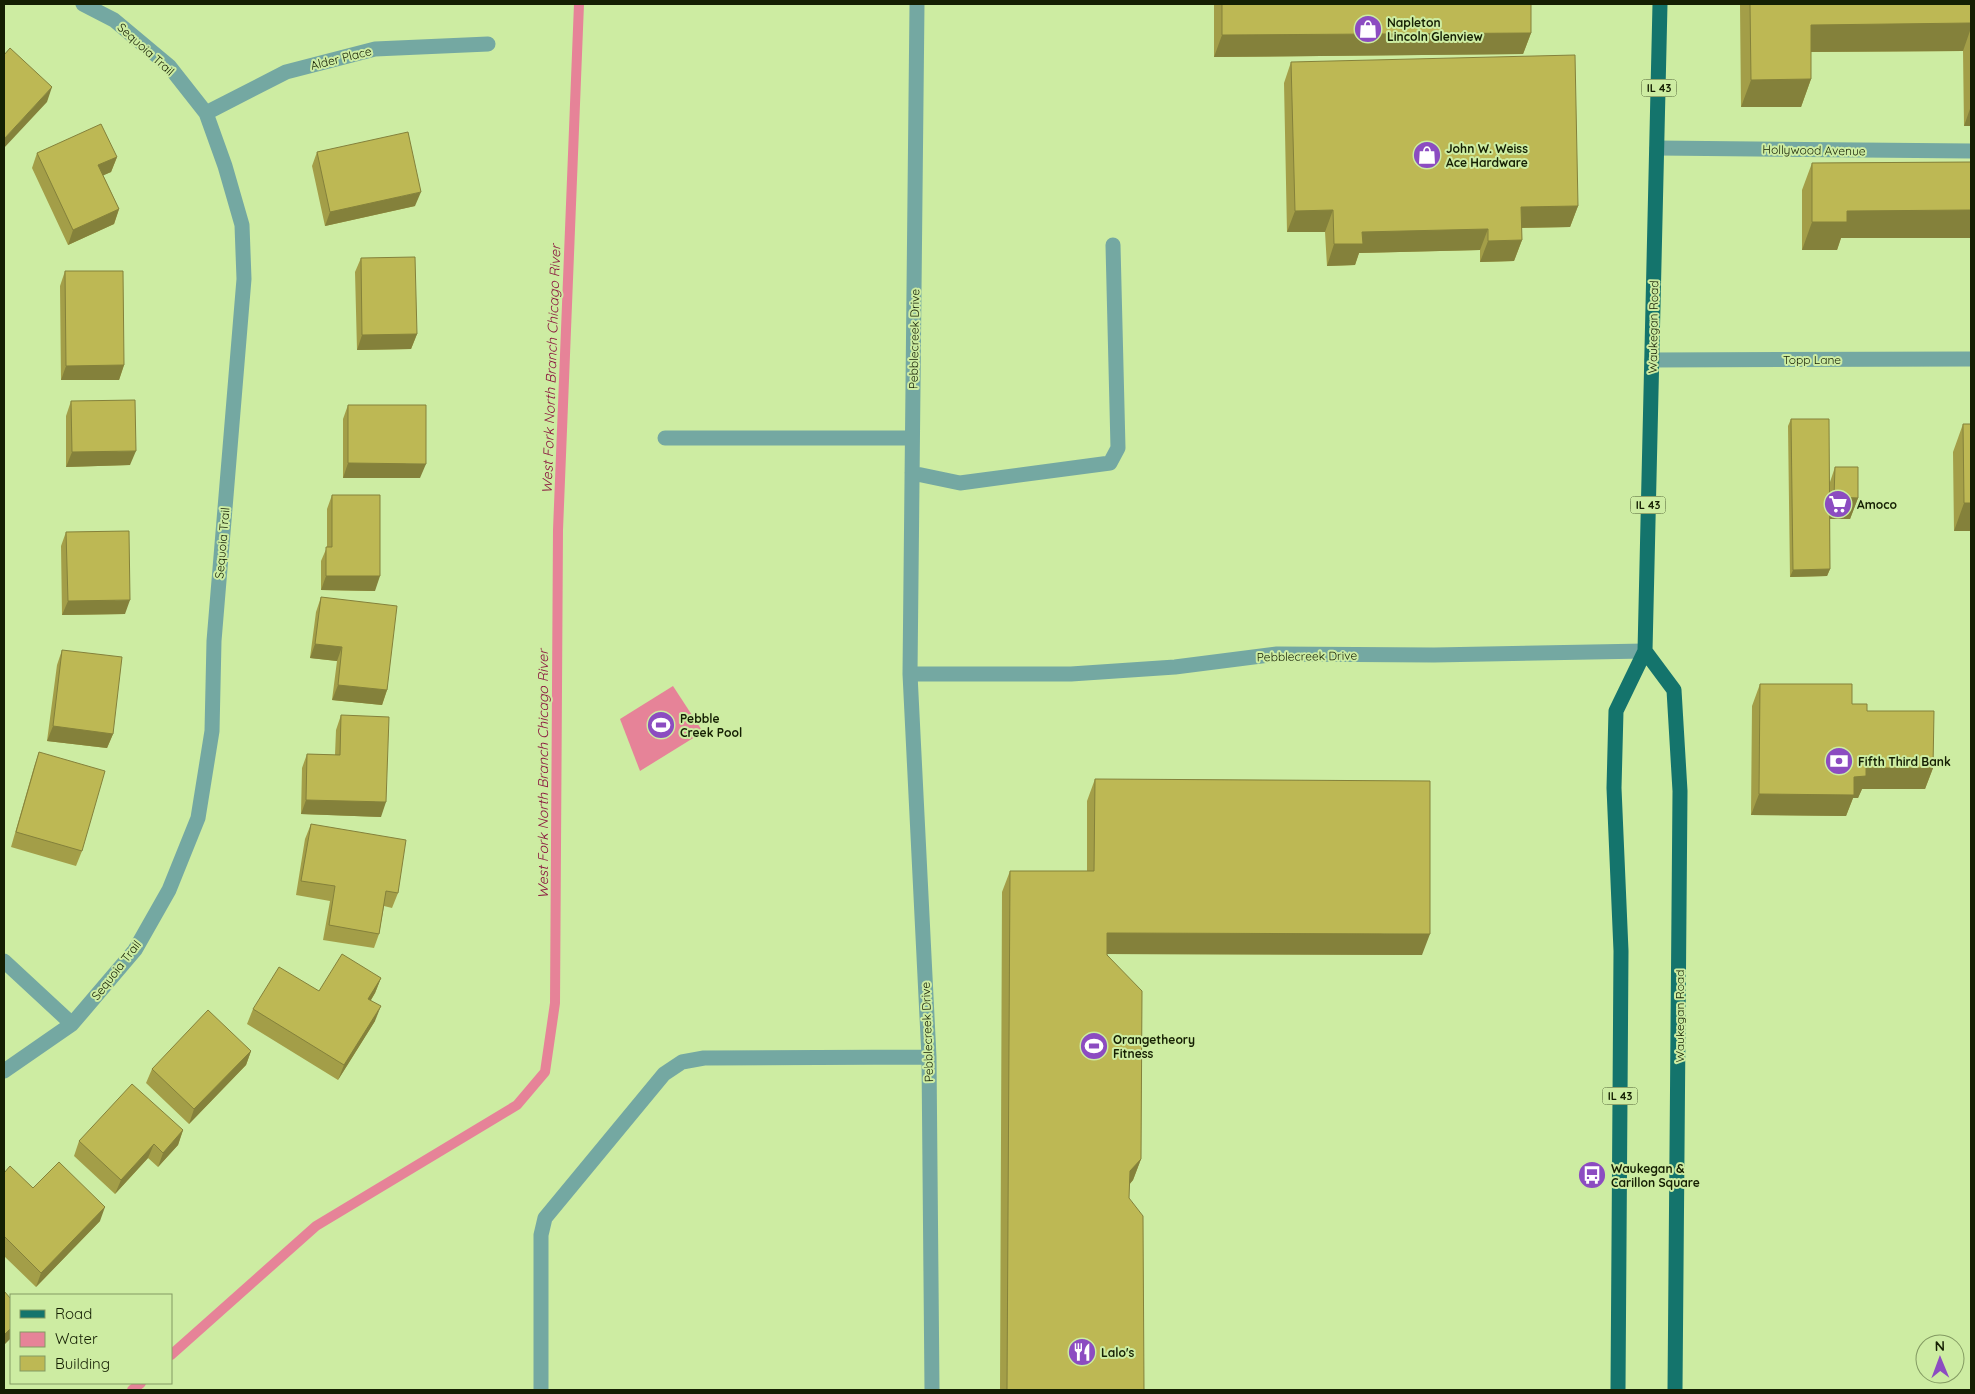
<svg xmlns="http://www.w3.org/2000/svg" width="1975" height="1394" font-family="Quicksand,sans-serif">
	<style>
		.water { fill: #e68398 }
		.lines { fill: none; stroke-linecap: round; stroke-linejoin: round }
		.stream { stroke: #e68398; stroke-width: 10 }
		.minor { stroke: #74a8a2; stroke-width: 15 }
		.major { stroke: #14746c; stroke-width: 15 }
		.wall { fill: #a39e48 }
		.shaded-wall { fill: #84813b }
		.building { fill: #bdb854; stroke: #84813b }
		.labels { text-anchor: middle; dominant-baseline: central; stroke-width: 4; stroke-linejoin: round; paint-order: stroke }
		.shield { fill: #cdeca2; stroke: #4c5c33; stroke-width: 1 }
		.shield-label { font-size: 11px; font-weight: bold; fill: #151f03 }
		.poi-label { font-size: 12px; font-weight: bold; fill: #151f03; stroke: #cdeca2; text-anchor: start }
		.street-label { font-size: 12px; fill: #151f03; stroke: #cdeca2 }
		.water-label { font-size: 14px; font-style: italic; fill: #8a143e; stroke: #cdeca2 }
	</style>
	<rect width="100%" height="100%" fill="#cdeca2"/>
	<!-- water -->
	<path class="water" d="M 673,686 L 703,732 L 640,771 L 620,719 Z"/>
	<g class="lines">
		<!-- stream -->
		<path class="stream" d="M 171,1355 L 316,1226 L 517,1105 L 545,1072 L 555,1003 L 558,530 L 579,4
			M 132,1390 L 141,1383"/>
		<!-- minor -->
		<path class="minor" d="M 917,4 L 910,674 L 929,1057 L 932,1390
			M 206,113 L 286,72 L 375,49 L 488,44
			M 1657,148 L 1971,151
			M 1652,360 L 1971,359
			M 665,438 L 912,438
			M 912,473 L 960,483 L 1110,463 L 1118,448 L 1113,245
			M 910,674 L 1071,674 L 1175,667 L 1277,654 L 1434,655 L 1645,651
			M 4,961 L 72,1024
			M 4,1071 L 72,1024 L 135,950 L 169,890 L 198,818 L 212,731 L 214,641 L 244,279 L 242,225 L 225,166 L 206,113 L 169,66 L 114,20 L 83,4
			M 541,1390 L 541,1235 L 545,1218 L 664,1074 L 682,1062 L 704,1058 L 929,1057"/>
		<!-- major -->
		<path class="major" d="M 1645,651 L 1674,690 L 1680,791 L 1675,1390
			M 1618,1390 L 1621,951 L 1614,788 L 1616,711 L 1645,651 L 1660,4"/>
	</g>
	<!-- wall -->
	<path class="wall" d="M 1214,4 L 1531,4 L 1531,33 L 1523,54 L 1214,57 Z
		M 1740,4 L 1971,4 L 1971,126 L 1964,126 L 1963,51 L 1811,52 L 1811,79 L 1801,107 L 1741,107 Z
		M 1291,62 L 1578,206 L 1570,227 L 1521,228 L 1522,240 L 1514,261 L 1480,262 L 1480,250 L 1359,253 L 1355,265 L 1327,266 L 1325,232 L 1287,232 L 1284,83 Z
		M 317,152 L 415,206 L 325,226 L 312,166 Z
		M 37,153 L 117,157 L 111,172 L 103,175 L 119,209 L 114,224 L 68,245 L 32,168 Z
		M 1971,162 L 1971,300 L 1971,238 L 1841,238 L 1837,250 L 1802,250 L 1802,190 L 1812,163 Z
		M 361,258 L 417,334 L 411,349 L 357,350 L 355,272 Z
		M 65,271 L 124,365 L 119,380 L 61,380 L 60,286 Z
		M 71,401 L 130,465 L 66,467 L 66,416 Z
		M 348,405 L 420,478 L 343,478 L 343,419 Z
		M 1791,419 L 1830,482 L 1835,467 L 1858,498 L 1850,519 L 1830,519 L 1830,569 L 1827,576 L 1790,577 L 1788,426 Z
		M 1963,424 L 1971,531 L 1954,531 L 1953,452 Z
		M 332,495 L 375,591 L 321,590 L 321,561 L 327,547 L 327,509 Z
		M 66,532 L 125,614 L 62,615 L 61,546 Z
		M 321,597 L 387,690 L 382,705 L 332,700 L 337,661 L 310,658 L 316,612 Z
		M 62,650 L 113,734 L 107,748 L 47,741 L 57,665 Z
		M 1760,684 L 1852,704 L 1867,711 L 1933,768 L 1925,789 L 1862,789 L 1858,798 L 1853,798 L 1846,816 L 1751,815 L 1752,706 Z
		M 341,715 L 381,817 L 301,814 L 302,768 L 307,754 L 335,755 L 336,730 Z
		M 39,752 L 82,851 L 76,866 L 11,847 L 34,767 Z
		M 1095,779 L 1422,955 L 1107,954 L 1141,1159 L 1133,1180 L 1129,1185 L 1129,1198 L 1144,1390 L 1000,1390 L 1002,892 L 1010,871 L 1087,871 L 1087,801 Z
		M 311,824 L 398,893 L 392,908 L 384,906 L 379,934 L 374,948 L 323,940 L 330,901 L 296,895 L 305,839 Z
		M 381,978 L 375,993 L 371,1000 L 375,1021 L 338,1080 L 247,1024 L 253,1009 L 319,991 Z
		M 251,1051 L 246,1065 L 189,1124 L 146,1083 L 152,1069 Z
		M 183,1130 L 178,1145 L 158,1167 L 148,1158 L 115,1194 L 74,1156 L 79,1141 Z
		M 4,1173 L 100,1221 L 36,1287 L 4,1256 Z"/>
	<!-- shaded-wall -->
	<path class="shaded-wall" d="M 1971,23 L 1971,28 L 1963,51 L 1801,52 L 1811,25 Z
		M 1531,33 L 1523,54 L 1214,57 L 1222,35 Z
		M 1811,79 L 1801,107 L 1741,107 L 1751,80 Z
		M 52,87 L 47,102 L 4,148 L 4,139 Z
		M 1971,106 L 1971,126 L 1964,126 Z
		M 117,157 L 111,172 L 93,180 L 98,165 Z
		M 421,192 L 415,206 L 325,226 L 330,212 Z
		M 1578,206 L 1570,227 L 1513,228 L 1521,207 Z
		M 119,209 L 114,224 L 68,245 L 73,230 Z
		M 1333,210 L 1325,232 L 1287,232 L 1295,211 Z
		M 1971,210 L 1971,238 L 1841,238 L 1837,250 L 1802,250 L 1812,222 L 1847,211 Z
		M 1488,229 L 1480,250 L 1359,253 L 1355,265 L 1327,266 L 1334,244 L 1362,232 Z
		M 1522,240 L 1514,261 L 1480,262 L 1488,241 Z
		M 417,334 L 411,349 L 357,350 L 362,335 Z
		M 124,365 L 119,380 L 61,380 L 66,366 Z
		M 136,451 L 130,465 L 66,467 L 72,452 Z
		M 348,463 L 426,464 L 420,478 L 343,478 Z
		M 1834,497 L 1858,498 L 1850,519 L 1826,519 Z
		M 1964,503 L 1971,503 L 1971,531 L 1954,531 Z
		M 1830,569 L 1827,576 L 1790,577 L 1793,570 Z
		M 326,576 L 380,576 L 375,591 L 321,590 Z
		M 130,600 L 125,614 L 62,615 L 68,601 Z
		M 315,644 L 342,647 L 337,661 L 310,658 Z
		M 338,685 L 387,690 L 382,705 L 332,700 Z
		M 53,726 L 113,734 L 107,748 L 47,741 Z
		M 1866,768 L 1933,768 L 1925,789 L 1862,789 L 1858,798 L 1853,798 L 1846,816 L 1751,815 L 1759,794 L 1854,777 Z
		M 306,800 L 386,802 L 381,817 L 301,814 Z
		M 1107,933 L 1430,934 L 1422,955 L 1099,954 Z
		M 381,978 L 375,993 L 363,1013 L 368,999 Z
		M 381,1006 L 375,1021 L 338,1080 L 344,1065 Z
		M 251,1051 L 246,1065 L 189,1124 L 194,1109 Z
		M 183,1130 L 178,1145 L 158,1167 L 163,1153 Z
		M 154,1144 L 148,1158 L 115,1194 L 121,1180 Z
		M 1141,1159 L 1133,1180 L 1122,1193 L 1130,1171 Z
		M 105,1207 L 100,1221 L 36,1287 L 41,1273 Z
		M 11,1328 L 11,1338 L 4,1345 L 4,1335 Z"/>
	<!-- building -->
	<path class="building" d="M 1222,4 L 1531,4 L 1531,33 L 1222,35 Z
		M 1750,4 L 1971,4 L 1971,23 L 1811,25 L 1811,79 L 1751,80 Z
		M 10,48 L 52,87 L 4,139 L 4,55 Z
		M 1575,55 L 1578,206 L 1521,207 L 1522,240 L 1488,241 L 1488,229 L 1362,232 L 1363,244 L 1334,244 L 1333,210 L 1295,211 L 1291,62 Z
		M 101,124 L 117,157 L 98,165 L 119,209 L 73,230 L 37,153 Z
		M 408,132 L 421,192 L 330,212 L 317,152 Z
		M 1971,162 L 1971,210 L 1847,211 L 1847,222 L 1812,222 L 1812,163 Z
		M 415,257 L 417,334 L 362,335 L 361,258 Z
		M 65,271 L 123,271 L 124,365 L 66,366 Z
		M 135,400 L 136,451 L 72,452 L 71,401 Z
		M 348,405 L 426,405 L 426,464 L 348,463 Z
		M 1791,419 L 1829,419 L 1830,569 L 1793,570 Z
		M 1963,424 L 1971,424 L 1971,503 L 1964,503 Z
		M 1835,467 L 1858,467 L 1858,498 L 1834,497 Z
		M 332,495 L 380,495 L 380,576 L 326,576 L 326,547 L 332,547 Z
		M 129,531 L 130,600 L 68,601 L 66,532 Z
		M 321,597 L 397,606 L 387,690 L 338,685 L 342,647 L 315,644 Z
		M 62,650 L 122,657 L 113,734 L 53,726 Z
		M 1760,684 L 1852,684 L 1852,704 L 1867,704 L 1867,711 L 1934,711 L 1933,768 L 1866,768 L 1866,776 L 1854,777 L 1854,795 L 1759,794 Z
		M 341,715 L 389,717 L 386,802 L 306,800 L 307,754 L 340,755 Z
		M 39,752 L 105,771 L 82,851 L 16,832 Z
		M 1095,779 L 1430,781 L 1430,934 L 1107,933 L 1107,955 L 1142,991 L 1141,1159 L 1130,1171 L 1129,1198 L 1143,1216 L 1144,1390 L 1007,1390 L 1010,871 L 1094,871 Z
		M 311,824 L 406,840 L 398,893 L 386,891 L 379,934 L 329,925 L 335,886 L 301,881 Z
		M 342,954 L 381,978 L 368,999 L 381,1006 L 344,1065 L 253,1009 L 279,967 L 319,991 Z
		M 208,1010 L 251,1051 L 194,1109 L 152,1069 Z
		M 132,1084 L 183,1130 L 163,1153 L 154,1144 L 121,1180 L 79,1141 Z
		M 59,1162 L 105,1207 L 41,1273 L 4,1236 L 4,1173 L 10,1166 L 33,1188 Z
		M 4,1291 L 11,1299 L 11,1328 L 4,1335 Z"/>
	<!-- icons -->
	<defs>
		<symbol id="shop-disc" viewBox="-11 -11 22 22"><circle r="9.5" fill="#8c4cc1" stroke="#cdeca2"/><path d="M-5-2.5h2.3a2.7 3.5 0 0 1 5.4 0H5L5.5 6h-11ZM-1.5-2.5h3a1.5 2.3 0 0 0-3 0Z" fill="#fff"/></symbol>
		<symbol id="supermarket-disc" viewBox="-11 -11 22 22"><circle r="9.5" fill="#8c4cc1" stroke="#cdeca2"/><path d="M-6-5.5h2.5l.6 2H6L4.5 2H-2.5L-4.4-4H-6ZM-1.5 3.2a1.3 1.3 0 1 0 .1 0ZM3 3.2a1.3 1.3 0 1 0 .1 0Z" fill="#fff"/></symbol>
		<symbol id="stadium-disc" viewBox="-11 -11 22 22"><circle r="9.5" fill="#8c4cc1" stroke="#cdeca2"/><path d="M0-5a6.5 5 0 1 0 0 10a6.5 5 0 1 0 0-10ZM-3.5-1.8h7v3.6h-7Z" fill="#fff"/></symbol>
		<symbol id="bank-disc" viewBox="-11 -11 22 22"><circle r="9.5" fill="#8c4cc1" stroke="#cdeca2"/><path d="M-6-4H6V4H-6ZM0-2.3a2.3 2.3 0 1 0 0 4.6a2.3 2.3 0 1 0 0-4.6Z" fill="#fff"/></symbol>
		<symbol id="bus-disc" viewBox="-11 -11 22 22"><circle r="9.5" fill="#8c4cc1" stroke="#cdeca2"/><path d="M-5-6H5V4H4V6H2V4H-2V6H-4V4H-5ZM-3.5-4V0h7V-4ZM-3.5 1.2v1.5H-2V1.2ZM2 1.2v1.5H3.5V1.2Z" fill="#fff"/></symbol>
		<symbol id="restaurant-disc" viewBox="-11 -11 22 22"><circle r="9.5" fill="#8c4cc1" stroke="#cdeca2"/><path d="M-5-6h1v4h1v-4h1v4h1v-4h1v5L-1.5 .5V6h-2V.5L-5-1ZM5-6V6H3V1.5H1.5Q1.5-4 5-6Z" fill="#fff"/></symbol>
	</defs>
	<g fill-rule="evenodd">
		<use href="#shop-disc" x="1352" y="13" width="32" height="32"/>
		<use href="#shop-disc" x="1411" y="139" width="32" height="32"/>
		<use href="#supermarket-disc" x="1822" y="488" width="32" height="32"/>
		<use href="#stadium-disc" x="645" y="709" width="32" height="32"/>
		<use href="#bank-disc" x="1823" y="745" width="32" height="32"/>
		<use href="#stadium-disc" x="1078" y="1030" width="32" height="32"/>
		<use href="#bus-disc" x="1576" y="1159" width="32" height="32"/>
		<use href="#restaurant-disc" x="1066" y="1336" width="32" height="32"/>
	</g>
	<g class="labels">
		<!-- shield labels -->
		<g class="shield">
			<rect x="1641.5" y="79.5" width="35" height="17" rx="4"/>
			<rect x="1630.5" y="496.5" width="35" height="17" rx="4"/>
			<rect x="1602.5" y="1087.5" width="35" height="17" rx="4"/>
		</g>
		<g class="shield-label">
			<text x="1659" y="88">IL 43</text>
			<text x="1648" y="505">IL 43</text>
			<text x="1620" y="1096">IL 43</text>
		</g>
		<!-- poi labels -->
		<g class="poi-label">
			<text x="1387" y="22">Napleton<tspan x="1387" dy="14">Lincoln Glenview</tspan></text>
			<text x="1446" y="148">John W. Weiss<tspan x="1446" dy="14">Ace Hardware</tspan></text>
			<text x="1857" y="504">Amoco</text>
			<text x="680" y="718">Pebble<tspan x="680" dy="14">Creek Pool</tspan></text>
			<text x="1858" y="761">Fifth Third Bank</text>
			<text x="1113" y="1039">Orangetheory<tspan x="1113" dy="14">Fitness</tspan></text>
			<text x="1611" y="1168">Waukegan &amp;<tspan x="1611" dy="14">Carillon Square</tspan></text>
			<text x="1101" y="1352">Lalo's</text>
		</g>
		<!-- street labels -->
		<g class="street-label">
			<text transform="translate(146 49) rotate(42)">Sequoia Trail</text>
			<text transform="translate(341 58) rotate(-14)">Alder Place</text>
			<text transform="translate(1814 150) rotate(1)">Hollywood Avenue</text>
			<text transform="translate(1653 327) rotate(-89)">Waukegan Road</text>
			<text transform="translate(914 339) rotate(-89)">Pebblecreek Drive</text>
			<text x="1812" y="359">Topp Lane</text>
			<text transform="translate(222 543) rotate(-85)">Sequoia Trail</text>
			<text transform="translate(1307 656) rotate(-1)">Pebblecreek Drive</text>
			<text transform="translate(116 970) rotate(-52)">Sequoia Trail</text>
			<text transform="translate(1679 1016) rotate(-90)">Waukegan Road</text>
			<text transform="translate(927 1032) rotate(-92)">Pebblecreek Drive</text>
		</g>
		<!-- water labels -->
		<g class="water-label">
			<text transform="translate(551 369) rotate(-88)">West Fork North Branch Chicago River</text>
			<text transform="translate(543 774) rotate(-90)">West Fork North Branch Chicago River</text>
		</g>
	</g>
	<!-- border -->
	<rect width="1975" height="1394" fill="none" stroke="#151f03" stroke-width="10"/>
	<!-- legend -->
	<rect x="10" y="1294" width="162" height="90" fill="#cdeca2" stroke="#839a62"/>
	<rect x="20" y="1310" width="25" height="8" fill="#14746c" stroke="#839a62"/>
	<text x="55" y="1319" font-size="15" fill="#151f03">Road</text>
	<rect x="20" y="1332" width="25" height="15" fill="#e68398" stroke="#839a62"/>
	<text x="55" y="1344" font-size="15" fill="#151f03">Water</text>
	<rect x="20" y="1356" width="25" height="15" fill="#bdb854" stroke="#839a62"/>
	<text x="55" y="1369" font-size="15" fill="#151f03">Building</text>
	<!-- north arrow -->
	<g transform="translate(1940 1359) rotate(359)"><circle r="24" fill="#cdeca2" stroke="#839a62"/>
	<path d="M0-4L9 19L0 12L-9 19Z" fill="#8c4cc1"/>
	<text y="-8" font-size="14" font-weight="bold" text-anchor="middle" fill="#151f03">N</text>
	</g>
</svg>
